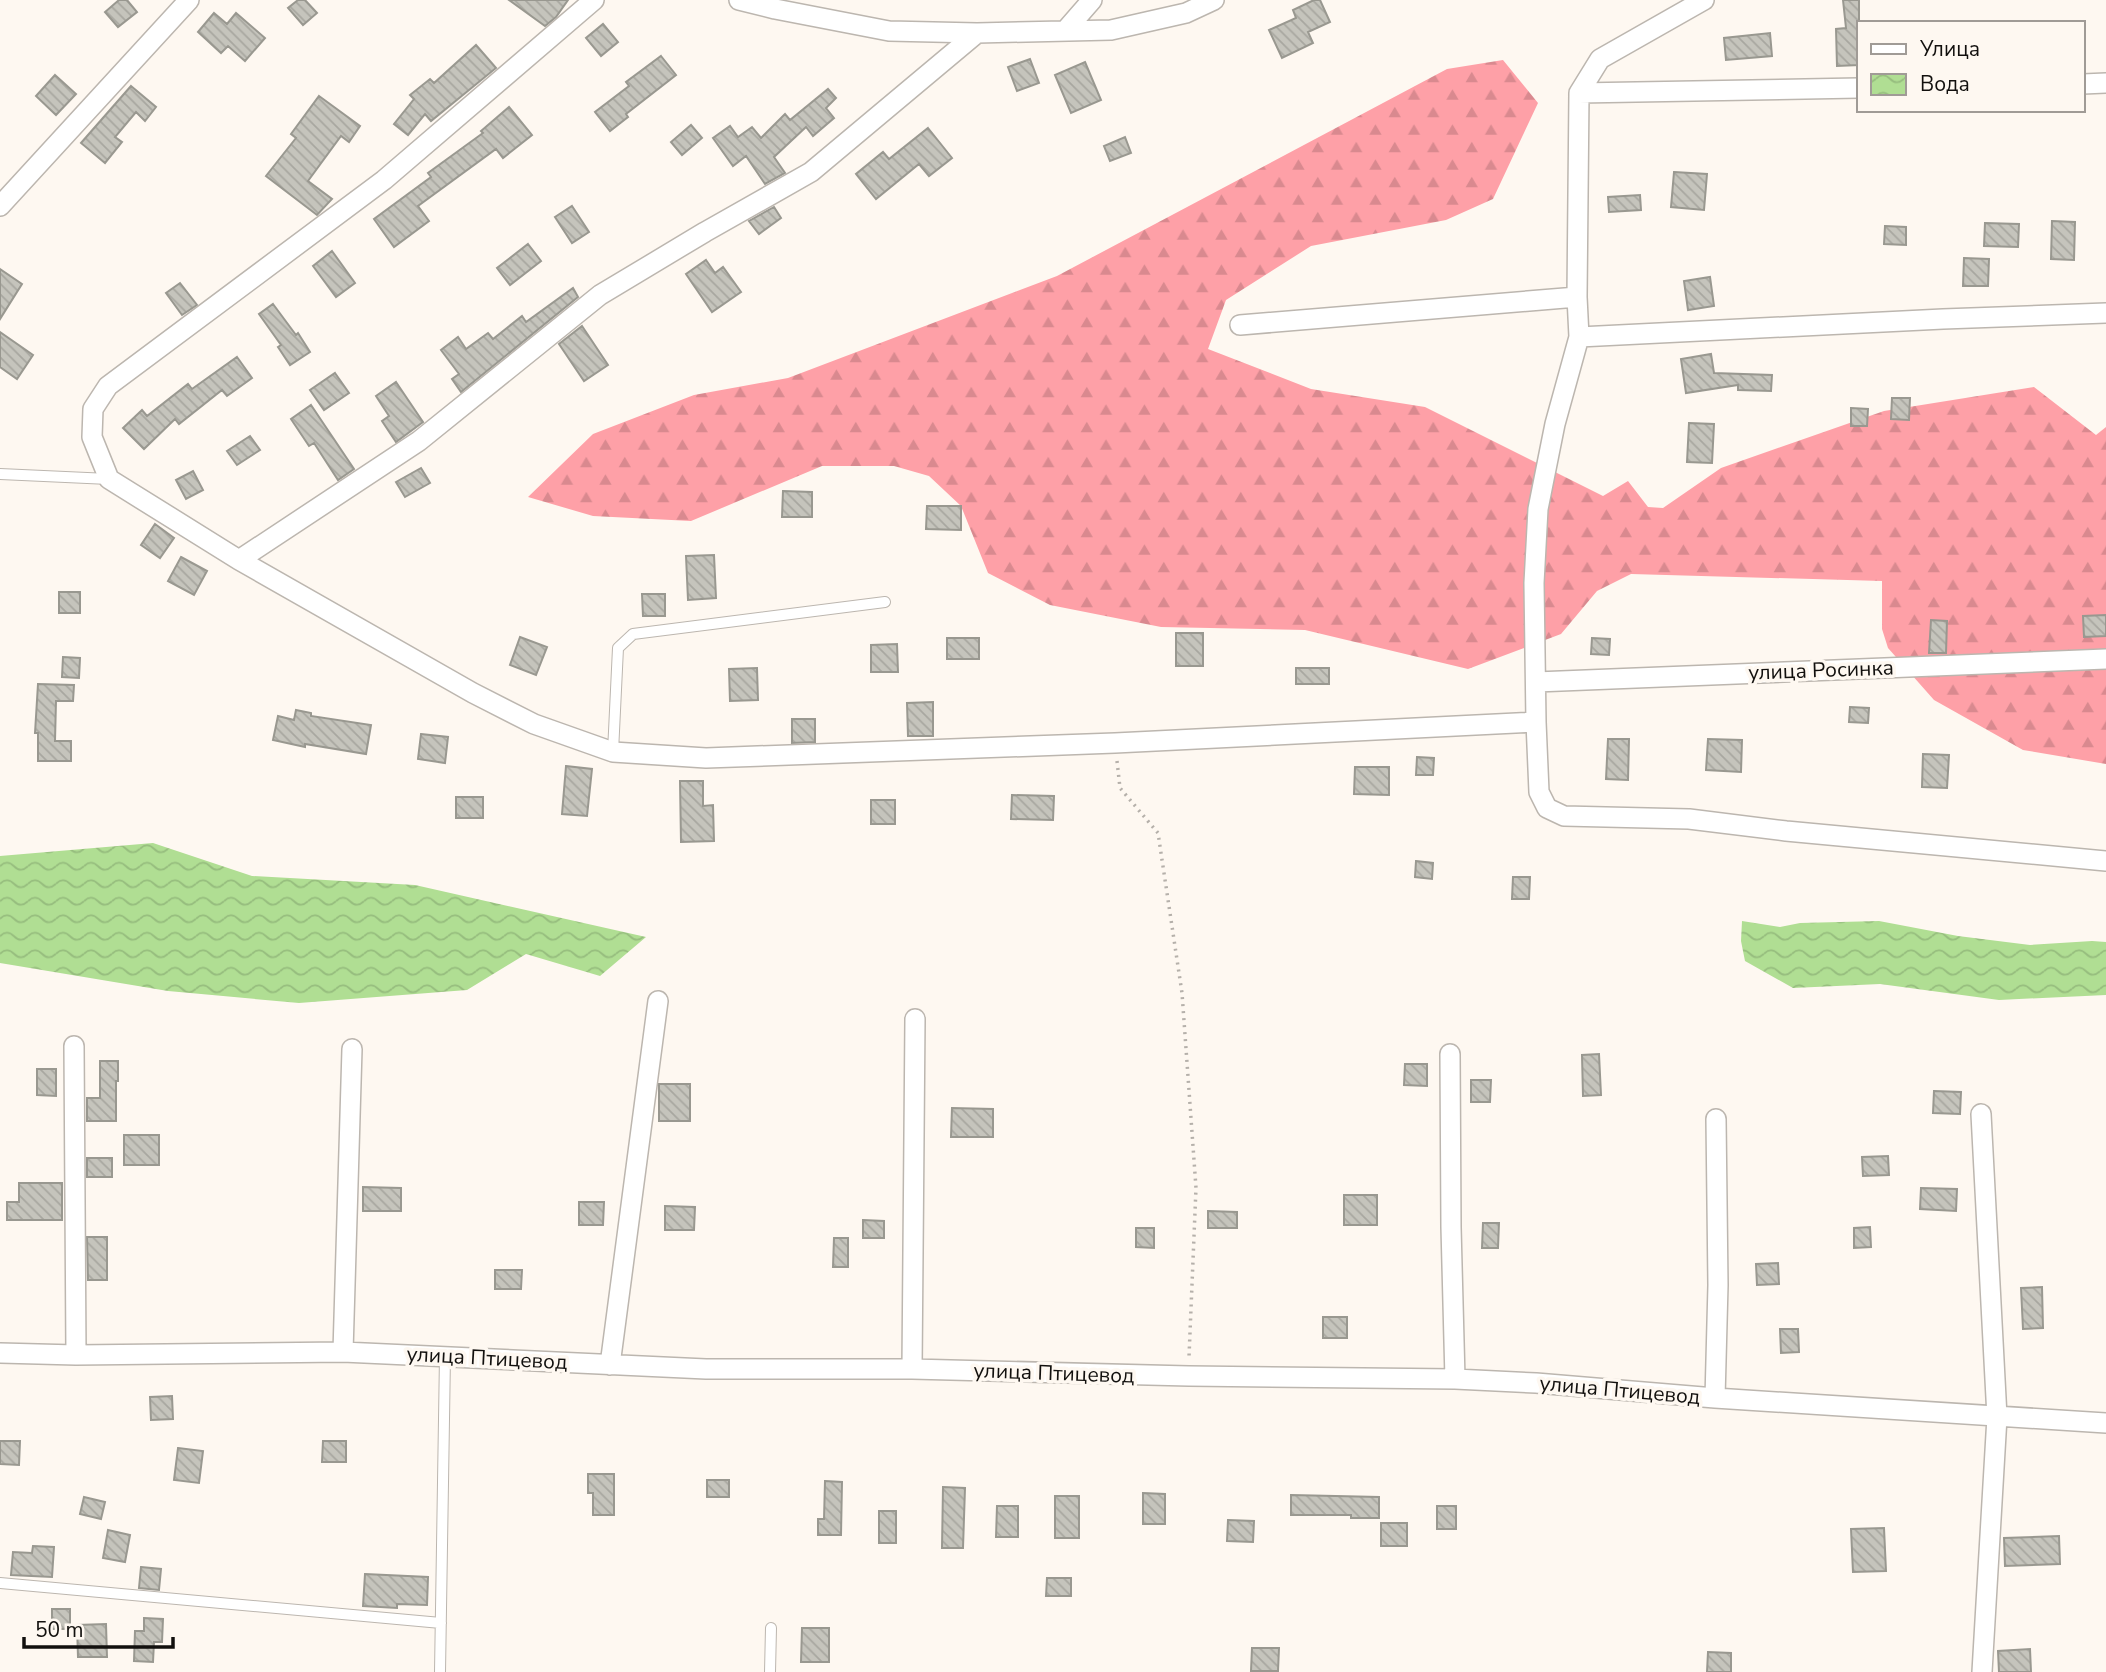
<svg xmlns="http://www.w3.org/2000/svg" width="2106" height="1672" font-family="'Nunito Sans',sans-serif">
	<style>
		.forest { fill: url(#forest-firs) }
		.water { fill: url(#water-waves) }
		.building { fill: url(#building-back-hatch); stroke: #999890; stroke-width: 2 }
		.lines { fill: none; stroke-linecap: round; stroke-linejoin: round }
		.lane-casing { stroke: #bcb6af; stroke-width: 12 }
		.street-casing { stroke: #bcb6af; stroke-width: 22 }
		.path { stroke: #b5b0aa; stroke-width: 3.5; stroke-dasharray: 2 5; stroke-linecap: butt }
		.lane { stroke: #fff; stroke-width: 10 }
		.street { stroke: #fff; stroke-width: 19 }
		.labels { text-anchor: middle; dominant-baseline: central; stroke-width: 7; stroke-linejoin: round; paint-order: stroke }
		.street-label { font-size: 21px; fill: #12100e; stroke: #fef8f1 }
	</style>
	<defs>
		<pattern id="forest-firs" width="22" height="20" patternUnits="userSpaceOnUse" patternTransform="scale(1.75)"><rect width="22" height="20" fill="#fea0a7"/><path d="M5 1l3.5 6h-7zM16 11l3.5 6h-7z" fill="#d9898f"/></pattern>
		<pattern id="water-waves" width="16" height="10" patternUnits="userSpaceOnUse" patternTransform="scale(1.75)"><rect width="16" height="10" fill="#b0de93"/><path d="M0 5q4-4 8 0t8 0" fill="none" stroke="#96bd7e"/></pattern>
		<pattern id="building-back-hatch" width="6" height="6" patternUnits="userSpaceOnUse" patternTransform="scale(1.75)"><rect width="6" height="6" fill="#c5c4bc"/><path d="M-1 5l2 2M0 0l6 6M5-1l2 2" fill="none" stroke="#a8a7a0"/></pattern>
	</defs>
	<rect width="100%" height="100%" fill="#fef8f1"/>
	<!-- forest -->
	<path class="forest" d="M 1503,60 L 1538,103 L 1493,199 L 1446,220 L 1311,246 L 1226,300 L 1208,349 L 1311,389 L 1425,407 L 1603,496 L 1628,481 L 1648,507 L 1663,508 L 1721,468 L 1884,411 L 2034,387 L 2096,435 L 2106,427 L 2106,764 L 2023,750 L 1934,700 L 1888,648 L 1882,629 L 1882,581 L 1631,574 L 1597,591 L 1561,634 L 1468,669 L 1305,630 L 1161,627 L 1050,605 L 988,573 L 961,506 L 929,476 L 894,466 L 822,466 L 691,521 L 593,516 L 528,497 L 593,434 L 694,395 L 788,378 L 1057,276 L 1447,69 Z"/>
	<!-- water -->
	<path class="water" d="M 153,843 L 252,876 L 415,885 L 646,937 L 600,976 L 526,954 L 467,990 L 299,1003 L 168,991 L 0,963 L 0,856 Z
		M 1742,921 L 1780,927 L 1800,923 L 1879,921 L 1958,936 L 2030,945 L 2092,941 L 2106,942 L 2106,995 L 1999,1000 L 1880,984 L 1793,988 L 1745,961 L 1741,941 Z"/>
	<!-- building -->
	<path class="building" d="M 119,0 L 127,0 L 137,12 L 118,27 L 105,12 Z
		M 298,0 L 305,0 L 317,13 L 303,25 L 288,8 Z
		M 509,0 L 568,0 L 556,17 L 545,26 Z
		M 1314,0 L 1320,0 L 1330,22 L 1308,32 L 1313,43 L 1282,58 L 1269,30 L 1296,18 L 1293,10 Z
		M 1843,0 L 1859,0 L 1859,65 L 1837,66 L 1836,29 L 1846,28 Z
		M 214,13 L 227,24 L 236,13 L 265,38 L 245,61 L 228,46 L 221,53 L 198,32 Z
		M 603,24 L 618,42 L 601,56 L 586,38 Z
		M 1770,33 L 1772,56 L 1726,60 L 1724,38 Z
		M 476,45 L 496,68 L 431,121 L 425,114 L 408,135 L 394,124 L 414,99 L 410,95 L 430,79 L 434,83 Z
		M 661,56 L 676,75 L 626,114 L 628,117 L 610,131 L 595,112 L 629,86 L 626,82 Z
		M 1030,59 L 1039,83 L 1017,91 L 1008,67 Z
		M 1085,62 L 1101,100 L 1071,113 L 1055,75 Z
		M 55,75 L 76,94 L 56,115 L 36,96 Z
		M 131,86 L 156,107 L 145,121 L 136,112 L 115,137 L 122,142 L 105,163 L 81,143 Z
		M 828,89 L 836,98 L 826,108 L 834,118 L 813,136 L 806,127 L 774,157 L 785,173 L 765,184 L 746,156 L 733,166 L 713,138 L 730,126 L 738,137 L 752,127 L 761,138 L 785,114 L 790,120 Z
		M 319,96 L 360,126 L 349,142 L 341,136 L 308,181 L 332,199 L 317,215 L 266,176 L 296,138 L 291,134 Z
		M 509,107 L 532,135 L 503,158 L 496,149 L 418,206 L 429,221 L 394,247 L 374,219 L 431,177 L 428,173 L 483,133 L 481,131 Z
		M 691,125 L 702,138 L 682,155 L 671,142 Z
		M 928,128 L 952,158 L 929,176 L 919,164 L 876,199 L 856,174 L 883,152 L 889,159 Z
		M 1125,137 L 1131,153 L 1110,161 L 1104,146 Z
		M 1674,172 L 1707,174 L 1704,210 L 1671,207 Z
		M 1640,195 L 1641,210 L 1609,212 L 1608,197 Z
		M 572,206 L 589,232 L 572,243 L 555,217 Z
		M 774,207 L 781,218 L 759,234 L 749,221 Z
		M 2052,221 L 2075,222 L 2074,260 L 2051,259 Z
		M 1985,223 L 2019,224 L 2018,247 L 1984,246 Z
		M 1885,226 L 1906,227 L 1906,245 L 1884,244 Z
		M 528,244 L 541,261 L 510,285 L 497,268 Z
		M 332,251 L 355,283 L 336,297 L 313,266 Z
		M 1964,258 L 1989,259 L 1988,286 L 1963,286 Z
		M 706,260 L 715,273 L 723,267 L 741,292 L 712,312 L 686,274 Z
		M 0,269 L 22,284 L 0,319 Z
		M 1710,277 L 1714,306 L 1688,310 L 1684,281 Z
		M 180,283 L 197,305 L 182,315 L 166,293 Z
		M 573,288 L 578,297 L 461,392 L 452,379 L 459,374 L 441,350 L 458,337 L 466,349 L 488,333 L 493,339 L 522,316 L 526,322 Z
		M 273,304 L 296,335 L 298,333 L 310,352 L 290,365 L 278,347 L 281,345 L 259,314 Z
		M 582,326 L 608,365 L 584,381 L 559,344 Z
		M 0,332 L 33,355 L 17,379 L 0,367 Z
		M 1711,354 L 1714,373 L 1772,375 L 1771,391 L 1738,390 L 1738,385 L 1686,393 L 1681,359 Z
		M 237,357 L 252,378 L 227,396 L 222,390 L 179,424 L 175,419 L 144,449 L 123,428 L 142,410 L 147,416 L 188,384 L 192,389 Z
		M 335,373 L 349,393 L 324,410 L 310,390 Z
		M 396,382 L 423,422 L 396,442 L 382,421 L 389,416 L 376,396 Z
		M 1892,398 L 1910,398 L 1909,420 L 1891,419 Z
		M 311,405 L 354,469 L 338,480 L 314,443 L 309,446 L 291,419 Z
		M 1851,408 L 1868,409 L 1867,426 L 1851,426 Z
		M 1689,423 L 1714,424 L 1712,463 L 1687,462 Z
		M 250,436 L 260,450 L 237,465 L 227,451 Z
		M 421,468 L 430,483 L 405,497 L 396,482 Z
		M 193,471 L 203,490 L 186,499 L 176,480 Z
		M 783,491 L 812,492 L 812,517 L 782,517 Z
		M 927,506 L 961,506 L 961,530 L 926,529 Z
		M 155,524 L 174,538 L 160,558 L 141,545 Z
		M 714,555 L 716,598 L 688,600 L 686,556 Z
		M 181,557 L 207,571 L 194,595 L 168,581 Z
		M 59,592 L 80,592 L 80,613 L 59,613 Z
		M 642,594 L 665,594 L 665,616 L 643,616 Z
		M 2106,615 L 2106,636 L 2084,637 L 2083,616 Z
		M 1931,620 L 1947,621 L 1946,653 L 1929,653 Z
		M 1176,633 L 1203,633 L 1203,666 L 1176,666 Z
		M 520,637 L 547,647 L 536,675 L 510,665 Z
		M 947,638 L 979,638 L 979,659 L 947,659 Z
		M 1592,638 L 1610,639 L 1609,655 L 1591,654 Z
		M 897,644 L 898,672 L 871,672 L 871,645 Z
		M 63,657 L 80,658 L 79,678 L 62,677 Z
		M 757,668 L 758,700 L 730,701 L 729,669 Z
		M 1296,668 L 1329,668 L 1329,684 L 1296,684 Z
		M 38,684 L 74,685 L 73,701 L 56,701 L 55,741 L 71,741 L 71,761 L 38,761 L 38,733 L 35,733 Z
		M 933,702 L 933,736 L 908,736 L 907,703 Z
		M 1850,707 L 1869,708 L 1868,723 L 1849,722 Z
		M 296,710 L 311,713 L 311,716 L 371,725 L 366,754 L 305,744 L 305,747 L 273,740 L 278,716 L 294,720 Z
		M 792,719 L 815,719 L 815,742 L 792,743 Z
		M 421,734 L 448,737 L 445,763 L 418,759 Z
		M 1608,739 L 1629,739 L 1628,780 L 1606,779 Z
		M 1708,739 L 1742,740 L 1741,772 L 1706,770 Z
		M 1923,754 L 1949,755 L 1947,788 L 1922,787 Z
		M 1417,757 L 1434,758 L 1433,775 L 1416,775 Z
		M 566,766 L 592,769 L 587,816 L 562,814 Z
		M 1355,767 L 1389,767 L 1389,795 L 1354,794 Z
		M 680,781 L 703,781 L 703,806 L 713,805 L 714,841 L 681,842 Z
		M 1012,795 L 1054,796 L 1053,820 L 1011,819 Z
		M 456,797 L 483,797 L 483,818 L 456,818 Z
		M 871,800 L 895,800 L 895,824 L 871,824 Z
		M 1416,861 L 1433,863 L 1432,879 L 1415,877 Z
		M 1513,877 L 1530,877 L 1529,899 L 1512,899 Z
		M 1599,1054 L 1601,1095 L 1583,1096 L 1582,1055 Z
		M 100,1061 L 118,1061 L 118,1081 L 116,1081 L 116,1121 L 87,1121 L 87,1098 L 100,1098 Z
		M 1405,1064 L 1427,1064 L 1427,1086 L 1404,1085 Z
		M 37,1069 L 56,1069 L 56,1096 L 37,1095 Z
		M 1471,1080 L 1491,1080 L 1490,1102 L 1471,1102 Z
		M 659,1084 L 690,1084 L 690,1121 L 659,1121 Z
		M 1934,1091 L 1961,1092 L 1960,1114 L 1933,1113 Z
		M 952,1108 L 993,1109 L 993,1137 L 951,1137 Z
		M 124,1135 L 159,1135 L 159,1165 L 124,1165 Z
		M 1888,1156 L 1889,1175 L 1863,1176 L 1862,1157 Z
		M 87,1158 L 112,1158 L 112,1177 L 87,1177 Z
		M 19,1183 L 62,1183 L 62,1220 L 7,1220 L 7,1202 L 19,1202 Z
		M 363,1187 L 401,1188 L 401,1211 L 363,1211 Z
		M 1921,1188 L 1957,1189 L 1956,1211 L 1920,1209 Z
		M 1344,1195 L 1377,1195 L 1377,1225 L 1344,1225 Z
		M 579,1202 L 604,1202 L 603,1225 L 579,1225 Z
		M 665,1206 L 695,1207 L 694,1230 L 665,1230 Z
		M 1208,1211 L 1237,1212 L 1237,1228 L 1208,1228 Z
		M 863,1220 L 884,1221 L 884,1238 L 863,1238 Z
		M 1483,1223 L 1499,1223 L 1498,1248 L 1482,1248 Z
		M 1870,1227 L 1871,1247 L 1854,1248 L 1854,1228 Z
		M 1136,1228 L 1154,1228 L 1154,1248 L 1136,1247 Z
		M 87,1237 L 107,1237 L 107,1280 L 88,1280 Z
		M 834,1238 L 848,1238 L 848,1267 L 833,1267 Z
		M 1778,1263 L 1779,1284 L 1757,1285 L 1756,1264 Z
		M 495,1270 L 522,1270 L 521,1289 L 495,1289 Z
		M 2042,1287 L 2043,1328 L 2023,1329 L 2021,1288 Z
		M 1323,1317 L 1347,1317 L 1347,1338 L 1323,1338 Z
		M 1780,1329 L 1798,1329 L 1799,1352 L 1781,1353 Z
		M 172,1396 L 173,1419 L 151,1420 L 150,1397 Z
		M 0,1441 L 20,1441 L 19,1465 L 0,1464 Z
		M 323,1441 L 346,1441 L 346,1462 L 322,1462 Z
		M 178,1448 L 203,1451 L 199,1483 L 174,1480 Z
		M 588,1474 L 614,1474 L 614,1515 L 593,1515 L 593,1493 L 588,1493 Z
		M 707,1480 L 729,1480 L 729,1497 L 707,1497 Z
		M 825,1481 L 842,1482 L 841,1535 L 818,1535 L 818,1519 L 824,1519 Z
		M 943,1487 L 965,1488 L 963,1548 L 942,1548 Z
		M 1143,1493 L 1165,1494 L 1165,1524 L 1143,1524 Z
		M 1291,1495 L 1379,1497 L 1379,1518 L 1351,1518 L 1351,1515 L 1291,1515 Z
		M 1055,1496 L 1079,1496 L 1079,1538 L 1055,1538 Z
		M 84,1497 L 105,1502 L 101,1519 L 80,1514 Z
		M 997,1506 L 1018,1506 L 1018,1537 L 996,1537 Z
		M 1437,1506 L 1456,1506 L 1456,1529 L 1437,1529 Z
		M 879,1511 L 896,1511 L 896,1543 L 879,1543 Z
		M 1228,1520 L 1254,1521 L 1253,1542 L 1227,1541 Z
		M 1381,1523 L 1407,1523 L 1407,1546 L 1381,1546 Z
		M 1884,1528 L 1886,1571 L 1853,1572 L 1851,1529 Z
		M 108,1530 L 130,1535 L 125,1562 L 103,1558 Z
		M 2059,1536 L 2060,1564 L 2005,1566 L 2004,1538 Z
		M 33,1546 L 54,1547 L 52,1577 L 11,1575 L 13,1552 L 32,1553 Z
		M 141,1567 L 161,1569 L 159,1590 L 139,1588 Z
		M 365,1574 L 428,1577 L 427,1605 L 397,1604 L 397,1608 L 363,1606 Z
		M 1047,1578 L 1071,1578 L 1071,1596 L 1046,1596 Z
		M 52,1609 L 70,1609 L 70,1629 L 52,1629 Z
		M 144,1618 L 163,1619 L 162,1642 L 154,1642 L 153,1662 L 134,1661 L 135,1631 L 144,1631 Z
		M 106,1624 L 107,1657 L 78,1657 L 77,1625 Z
		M 802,1628 L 829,1628 L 829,1662 L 801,1662 Z
		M 1252,1648 L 1279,1648 L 1278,1671 L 1251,1671 Z
		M 2030,1649 L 2031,1672 L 1999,1672 L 1998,1651 Z
		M 1708,1652 L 1731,1653 L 1731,1672 L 1707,1672 Z"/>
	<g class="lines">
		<defs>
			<path id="lane" d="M 0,474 L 109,479
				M 613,752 L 618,648 L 633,634 L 885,602
				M 0,1583 L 441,1623
				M 440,1672 L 445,1356
				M 770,1672 L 771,1628"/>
			<path id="street" d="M 594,0 L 384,180 L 108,386 L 93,409 L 92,437 L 109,479 L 239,560 L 473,693 L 534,724 L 613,752 L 706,758 L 1115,743 L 1536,722
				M 739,0 L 775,9 L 889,31 L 977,33 L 1111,30 L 1186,13 L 1214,0
				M 1704,0 L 1600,59 L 1579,93 L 1577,297 L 1579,337 L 1555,424 L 1538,509 L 1534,583 L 1536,722 L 1539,792 L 1547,808 L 1564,816 L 1689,819 L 1786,831 L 2106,861
				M 1065,31 L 1092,0
				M 2083,84 L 2106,83
				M 1579,93 L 1859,88
				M 0,206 L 189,0
				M 1240,325 L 1577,297
				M 1579,337 L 1943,319 L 2106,313
				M 239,560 L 419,441 L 600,295 L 705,232 L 811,172 L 977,33
				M 1536,682 L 2106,659
				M 74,1046 L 76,1355
				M 1450,1054 L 1451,1227 L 1455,1379
				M 1981,1114 L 1997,1417 L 1982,1672
				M 343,1352 L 352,1049
				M 0,1353 L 76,1355 L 343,1352 L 706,1369 L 912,1369 L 1189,1376 L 1455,1379 L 1536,1383 L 1715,1398 L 2106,1423
				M 610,1365 L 658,1001
				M 912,1369 L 915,1019
				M 1715,1398 L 1718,1285 L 1716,1119"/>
		</defs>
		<!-- lane casing -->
		<use href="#lane" class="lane-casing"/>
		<!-- street casing -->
		<use href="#street" class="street-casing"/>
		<!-- path -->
		<path class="path" d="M 1117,761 L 1120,788 L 1158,833 L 1182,993 L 1196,1188 L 1189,1357"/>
		<!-- lane -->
		<use href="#lane" class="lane"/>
		<!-- street -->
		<use href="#street" class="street"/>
	</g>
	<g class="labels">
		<!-- street labels -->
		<g class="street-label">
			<text transform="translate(1821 670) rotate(-2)">улица Росинка</text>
			<text transform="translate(487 1358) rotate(3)">улица Птицевод</text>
			<text transform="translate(1054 1373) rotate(2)">улица Птицевод</text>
			<text transform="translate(1620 1390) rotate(5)">улица Птицевод</text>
		</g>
	</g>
	<!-- legend -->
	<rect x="1857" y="21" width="228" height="91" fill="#fef8f1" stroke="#a09b96" stroke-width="2"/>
	<rect x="1871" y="44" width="35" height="10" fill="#ffffff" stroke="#a09b96" stroke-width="2"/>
	<text x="1920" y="56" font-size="21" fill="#12100e">Улица</text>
	<rect x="1871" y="74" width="35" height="21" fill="url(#water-waves)" stroke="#a09b96" stroke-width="2"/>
	<text x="1920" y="91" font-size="21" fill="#12100e">Вода</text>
	<!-- scale -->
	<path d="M24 1637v10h149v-10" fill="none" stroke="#12100e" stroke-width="3.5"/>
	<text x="35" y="1637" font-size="21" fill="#12100e" stroke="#fef8f1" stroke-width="5" paint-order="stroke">50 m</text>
</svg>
